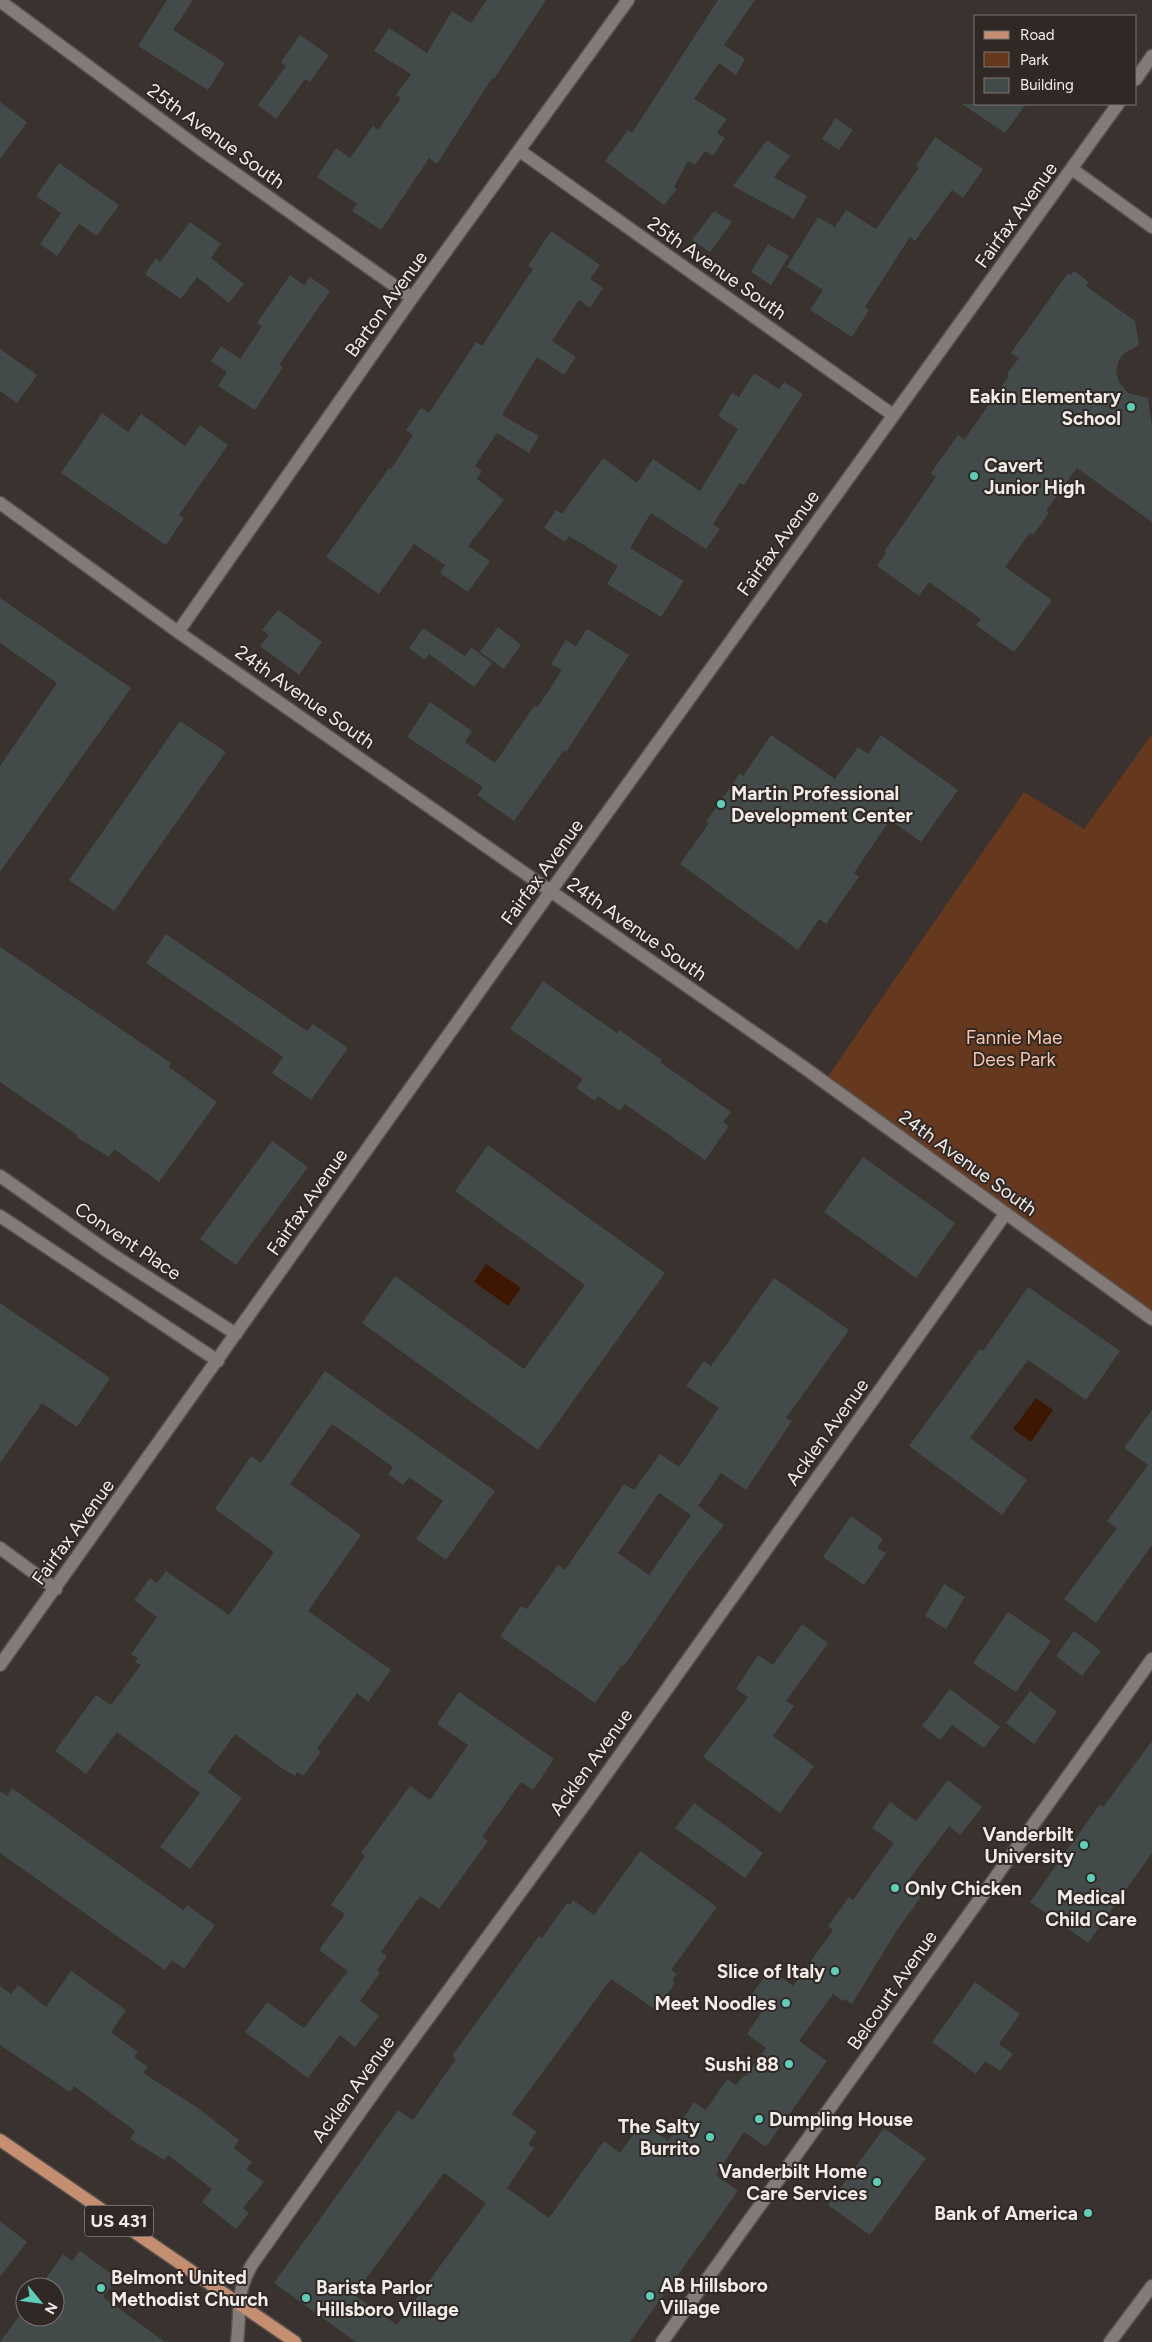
<svg xmlns="http://www.w3.org/2000/svg" width="1152" height="2342" font-family="Figtree,sans-serif">
	<style>
		.green { fill: #66391f }
		.water { fill: #3e1700 }
		.building { fill: #424b49; fill-rule: evenodd }
		.lines { fill: none; stroke-linecap: round; stroke-linejoin: round }
		.street-casing { stroke: #57514e; stroke-width: 15 }
		.secondary-casing { stroke: #57514e; stroke-width: 15 }
		.primary-casing { stroke: #57514e; stroke-width: 15 }
		.street { stroke: #837b77; stroke-width: 12 }
		.secondary { stroke: #837b77; stroke-width: 12 }
		.primary { stroke: #c68e70; stroke-width: 12 }
		.poi-dot { fill: #5dceb8; stroke: #2f2825; stroke-width: 2 }
		.labels { text-anchor: middle; dominant-baseline: central; stroke-width: 4; stroke-linejoin: round; paint-order: stroke }
		.shield { fill: #2f2825; stroke: #b7b1af; stroke-width: 1 }
		.shield-label { font-size: 18px; font-weight: bold; fill: #f1ecea }
		.street-label { font-size: 19px; fill: #f1ecea; stroke: #2f2825 }
		.poi-label { font-size: 19px; font-weight: bold; fill: #f1ecea; stroke: #2f2825; text-anchor: end }
		.park-label { font-size: 19px; fill: #fbc6aa; stroke: #2f2825 }
	</style>
	<rect width="100%" height="100%" fill="#39322f"/>
	<!-- green -->
	<path class="green" d="M 1152,734 L 1152,1319 L 824,1082 L 1024,792 L 1084,829 Z"/>
	<!-- water -->
	<path class="water" d="M 486,1264 L 521,1288 L 508,1306 L 474,1282 Z
		M 1036,1398 L 1053,1410 L 1031,1442 L 1013,1429 Z"/>
	<!-- building -->
	<path class="building" d="M 167,0 L 193,0 L 173,30 L 225,63 L 208,90 L 138,46 Z
		M 487,0 L 546,0 L 494,79 L 492,78 L 437,164 L 429,158 L 381,230 L 352,211 L 357,204 L 317,177 L 336,148 L 350,158 L 373,126 L 378,130 L 401,98 L 396,95 L 411,74 L 374,51 L 389,28 L 427,53 L 452,11 L 471,23 Z
		M 718,0 L 755,0 L 724,45 L 745,59 L 736,75 L 719,63 L 694,99 L 727,119 L 717,133 L 725,138 L 713,156 L 705,151 L 695,165 L 688,161 L 674,187 L 677,189 L 664,205 L 605,161 L 628,130 L 632,133 Z
		M 300,35 L 329,55 L 310,82 L 305,79 L 276,119 L 258,105 L 286,66 L 281,62 Z
		M 0,102 L 27,122 L 0,159 Z
		M 962,104 L 1026,104 L 1005,133 Z
		M 836,118 L 853,130 L 839,150 L 822,139 Z
		M 935,137 L 983,169 L 963,198 L 952,190 L 915,241 L 910,237 L 865,307 L 869,310 L 852,337 L 810,310 L 823,290 L 787,267 L 818,217 L 835,227 L 846,210 L 876,229 L 919,168 L 916,166 Z
		M 767,140 L 790,156 L 774,177 L 807,196 L 794,219 L 733,186 Z
		M 59,163 L 119,205 L 97,236 L 79,224 L 57,256 L 40,244 L 61,213 L 36,196 Z
		M 714,211 L 732,222 L 710,252 L 692,240 Z
		M 190,222 L 221,244 L 211,258 L 244,284 L 229,303 L 197,277 L 181,299 L 145,274 L 156,258 L 160,262 Z
		M 551,231 L 600,265 L 590,279 L 603,288 L 590,308 L 579,300 L 552,341 L 576,357 L 564,375 L 537,357 L 502,415 L 539,436 L 529,453 L 497,433 L 475,466 L 482,471 L 477,479 L 504,500 L 468,546 L 490,561 L 468,592 L 440,573 L 445,565 L 414,544 L 379,594 L 326,557 L 389,468 L 391,469 L 413,435 L 406,430 L 421,408 L 429,413 L 476,342 L 482,346 L 533,269 L 528,266 Z
		M 768,244 L 789,256 L 771,285 L 751,272 Z
		M 1074,271 L 1089,282 L 1086,286 L 1135,321 L 1139,345 L 1123,354 L 1118,363 L 1116,372 L 1119,382 L 1128,393 L 1148,398 L 1152,426 L 1152,522 L 1077,468 L 1046,511 L 1049,513 L 1033,535 L 1030,533 L 1005,567 L 1052,600 L 1014,652 L 976,625 L 981,619 L 929,582 L 919,596 L 877,566 L 886,553 L 884,552 L 936,477 L 931,473 L 958,435 L 964,440 L 1009,376 L 1007,374 L 1019,358 L 1011,353 L 1068,273 L 1071,275 Z
		M 290,275 L 304,285 L 310,277 L 330,291 L 279,365 L 283,367 L 255,410 L 218,386 L 227,372 L 211,361 L 221,346 L 240,359 L 262,326 L 257,323 Z
		M 0,349 L 37,375 L 17,403 L 0,391 Z
		M 754,373 L 779,389 L 784,382 L 803,394 L 744,485 L 740,483 L 713,524 L 720,529 L 706,549 L 651,513 L 630,548 L 684,581 L 661,617 L 607,584 L 618,566 L 569,536 L 565,542 L 544,528 L 556,510 L 562,514 L 603,458 L 637,483 L 653,459 L 700,491 L 738,429 L 718,416 L 732,393 L 739,397 Z
		M 102,413 L 128,432 L 141,414 L 185,446 L 200,425 L 228,445 L 179,515 L 184,518 L 166,545 L 61,473 Z
		M 0,598 L 131,688 L 0,872 L 0,766 L 57,683 L 0,643 Z
		M 278,610 L 322,642 L 299,675 L 260,646 L 269,635 L 262,630 Z
		M 498,627 L 521,645 L 504,669 L 480,652 Z
		M 423,628 L 465,656 L 471,647 L 492,663 L 474,687 L 429,654 L 425,660 L 409,648 Z
		M 587,629 L 629,655 L 566,752 L 564,750 L 514,821 L 477,795 L 483,787 L 407,737 L 430,702 L 472,731 L 465,742 L 495,763 L 534,706 L 537,708 L 562,670 L 551,664 L 566,640 L 576,646 Z
		M 180,721 L 226,752 L 114,911 L 69,880 Z
		M 771,735 L 835,779 L 858,747 L 868,754 L 881,735 L 958,790 L 921,842 L 890,820 L 854,873 L 859,877 L 826,924 L 819,919 L 798,950 L 680,864 L 709,823 L 706,822 L 740,773 L 743,776 Z
		M 166,934 L 307,1031 L 313,1024 L 348,1048 L 311,1100 L 272,1073 L 283,1057 L 146,963 Z
		M 0,947 L 171,1063 L 169,1067 L 217,1102 L 159,1182 L 114,1149 L 109,1157 L 76,1137 L 77,1135 L 0,1082 Z
		M 543,981 L 617,1033 L 619,1030 L 662,1060 L 660,1062 L 731,1112 L 723,1122 L 729,1126 L 705,1160 L 625,1104 L 620,1111 L 598,1096 L 595,1101 L 576,1088 L 583,1079 L 510,1029 Z
		M 272,1141 L 308,1167 L 236,1265 L 200,1239 Z
		M 488,1145 L 665,1273 L 538,1450 L 362,1323 L 395,1276 L 524,1369 L 585,1285 L 455,1191 Z
		M 863,1157 L 955,1223 L 916,1278 L 824,1212 Z
		M 774,1278 L 849,1330 L 786,1418 L 792,1421 L 746,1490 L 721,1473 L 698,1506 L 724,1525 L 687,1574 L 624,1666 L 622,1665 L 595,1703 L 500,1636 L 521,1606 L 527,1609 L 558,1565 L 565,1570 L 624,1484 L 634,1490 L 660,1454 L 679,1467 L 719,1408 L 686,1386 L 704,1361 L 711,1366 ZM 659,1493 L 691,1515 L 649,1575 L 618,1553 Z
		M 1028,1287 L 1120,1351 L 1086,1400 L 1028,1360 L 970,1438 L 1027,1480 L 1002,1515 L 909,1446 L 980,1349 L 983,1351 Z
		M 0,1303 L 110,1378 L 77,1427 L 42,1403 L 0,1463 Z
		M 325,1371 L 495,1491 L 446,1560 L 416,1539 L 443,1501 L 409,1477 L 403,1485 L 388,1474 L 393,1467 L 332,1424 L 290,1484 L 361,1535 L 308,1611 L 391,1670 L 368,1702 L 357,1693 L 317,1749 L 321,1752 L 303,1776 L 297,1772 L 295,1776 L 283,1769 L 235,1734 L 208,1772 L 242,1798 L 190,1869 L 160,1847 L 200,1793 L 117,1732 L 86,1774 L 55,1751 L 96,1695 L 111,1705 L 141,1665 L 135,1662 L 138,1659 L 131,1654 L 157,1617 L 134,1600 L 150,1578 L 157,1583 L 166,1571 L 229,1615 L 274,1552 L 215,1509 L 251,1456 L 261,1463 Z
		M 1152,1410 L 1152,1545 L 1096,1623 L 1064,1599 L 1117,1528 L 1107,1521 L 1148,1465 L 1124,1448 Z
		M 851,1516 L 883,1539 L 877,1548 L 886,1553 L 864,1585 L 823,1557 Z
		M 944,1584 L 965,1597 L 946,1629 L 925,1616 Z
		M 1008,1612 L 1051,1641 L 1016,1692 L 973,1663 Z
		M 802,1624 L 828,1643 L 786,1701 L 794,1706 L 773,1736 L 814,1766 L 780,1813 L 703,1757 L 748,1697 L 736,1689 L 758,1655 L 773,1665 Z
		M 1074,1631 L 1101,1651 L 1082,1676 L 1056,1656 Z
		M 950,1689 L 1000,1727 L 984,1748 L 952,1725 L 940,1740 L 922,1726 Z
		M 1030,1691 L 1057,1712 L 1034,1744 L 1006,1723 Z
		M 459,1692 L 554,1759 L 533,1790 L 521,1782 L 482,1837 L 488,1841 L 439,1909 L 420,1896 L 381,1952 L 387,1956 L 377,1970 L 380,1973 L 360,2001 L 379,2016 L 355,2047 L 340,2035 L 308,2078 L 245,2032 L 267,2002 L 304,2028 L 348,1971 L 319,1950 L 345,1914 L 331,1905 L 365,1856 L 361,1853 L 410,1786 L 430,1800 L 468,1745 L 437,1724 Z
		M 1152,1741 L 1152,1853 L 1088,1943 L 1030,1902 L 1100,1804 L 1103,1807 Z
		M 948,1780 L 982,1807 L 960,1835 L 949,1826 L 910,1878 L 926,1890 L 897,1930 L 852,2004 L 844,1999 L 843,2001 L 833,1994 L 799,2041 L 827,2061 L 766,2147 L 744,2132 L 716,2175 L 738,2191 L 630,2342 L 356,2342 L 274,2283 L 398,2110 L 413,2120 L 456,2059 L 452,2056 L 539,1936 L 542,1938 L 567,1903 L 570,1905 L 573,1900 L 594,1915 L 640,1851 L 717,1907 L 671,1970 L 677,1974 L 672,1981 L 675,1983 L 660,2005 L 657,2003 L 653,2008 L 611,1979 L 512,2114 L 537,2132 L 528,2144 L 534,2148 L 507,2188 L 549,2218 L 604,2141 L 620,2153 L 642,2122 L 668,2141 L 694,2102 L 706,2110 L 727,2079 L 736,2085 L 744,2075 L 746,2076 L 766,2048 L 747,2034 L 765,2007 L 750,1997 L 770,1969 L 793,1986 L 833,1930 L 828,1926 L 849,1897 L 853,1900 L 894,1843 L 872,1828 L 890,1802 L 916,1821 ZM 444,2173 L 486,2203 L 397,2325 L 354,2295 Z
		M 12,1788 L 183,1910 L 187,1905 L 215,1925 L 184,1969 L 172,1960 L 165,1970 L 0,1853 L 0,1791 L 7,1796 Z
		M 694,1803 L 763,1853 L 745,1878 L 675,1828 Z
		M 71,1971 L 126,2010 L 111,2032 L 138,2052 L 134,2057 L 148,2067 L 143,2073 L 198,2108 L 239,2140 L 234,2148 L 252,2162 L 246,2169 L 264,2182 L 243,2208 L 249,2213 L 236,2229 L 202,2202 L 212,2189 L 168,2155 L 164,2160 L 130,2139 L 135,2131 L 74,2086 L 70,2092 L 0,2045 L 0,1986 L 11,1994 L 18,1985 L 46,2007 Z
		M 975,1982 L 1020,2014 L 999,2044 L 1013,2054 L 1000,2071 L 985,2061 L 976,2074 L 932,2042 Z
		M 884,2128 L 926,2158 L 870,2235 L 828,2205 Z
		M 0,2221 L 27,2242 L 0,2277 Z
		M 80,2251 L 117,2278 L 103,2297 L 165,2342 L 0,2342 L 25,2308 L 25,2317 L 55,2317 L 55,2287 L 40,2287 L 63,2254 L 72,2261 Z"/>
	<g class="lines">
		<defs>
			<path id="street" d="M 0,1 L 199,148 L 412,298
				M 1136,79 L 1152,56
				M 520,151 L 893,415
				M 1072,169 L 1152,227
				M 0,503 L 178,632 L 802,1066 L 1152,1319
				M 178,632 L 412,298 L 628,0
				M 0,1176 L 110,1253 L 236,1334
				M 0,1216 L 218,1361
				M 0,1548 L 56,1589
				M 0,1665 L 550,892 L 1118,104
				M 237,2342 C 241,2311 235,2291 253,2263 L 380,2084 L 585,1804 L 1006,1213
				M 662,2342 L 1152,1659"/>
			<path id="secondary" d="M 1110,2342 L 1152,2286"/>
			<path id="primary" d="M 0,2140 L 295,2342"/>
		</defs>
		<!-- street casing -->
		<use href="#street" class="street-casing"/>
		<!-- secondary casing -->
		<use href="#secondary" class="secondary-casing"/>
		<!-- primary casing -->
		<use href="#primary" class="primary-casing"/>
		<!-- street -->
		<use href="#street" class="street"/>
		<!-- secondary -->
		<use href="#secondary" class="secondary"/>
		<!-- primary -->
		<use href="#primary" class="primary"/>
	</g>
	<!-- markers -->
	<g class="poi-dot">
		<circle cx="1131" cy="407" r="5"/>
		<circle cx="974" cy="476" r="5"/>
		<circle cx="721" cy="804" r="5"/>
		<circle cx="1084" cy="1845" r="5"/>
		<circle cx="1091" cy="1878" r="5"/>
		<circle cx="895" cy="1888" r="5"/>
		<circle cx="835" cy="1971" r="5"/>
		<circle cx="786" cy="2003" r="5"/>
		<circle cx="789" cy="2064" r="5"/>
		<circle cx="759" cy="2119" r="5"/>
		<circle cx="710" cy="2137" r="5"/>
		<circle cx="877" cy="2182" r="5"/>
		<circle cx="1088" cy="2213" r="5"/>
		<circle cx="101" cy="2288" r="5"/>
		<circle cx="650" cy="2296" r="5"/>
		<circle cx="306" cy="2298" r="5"/>
	</g>
	<g class="labels">
		<!-- shield labels -->
		<rect class="shield" x="85" y="2205.5" width="68" height="31" rx="4"/>
		<g class="shield-label">
			<text x="119" y="2221">US 431</text>
		</g>
		<!-- street labels -->
		<g class="street-label">
			<text transform="translate(216 136) rotate(36)">25th Avenue South</text>
			<text transform="translate(1016 215) rotate(-54)">Fairfax Avenue</text>
			<text transform="translate(717 268) rotate(35)">25th Avenue South</text>
			<text transform="translate(386 304) rotate(-54)">Barton Avenue</text>
			<text transform="translate(778 543) rotate(-54)">Fairfax Avenue</text>
			<text transform="translate(305 697) rotate(35)">24th Avenue South</text>
			<text transform="translate(542 872) rotate(-54)">Fairfax Avenue</text>
			<text transform="translate(637 929) rotate(35)">24th Avenue South</text>
			<text transform="translate(968 1163) rotate(36)">24th Avenue South</text>
			<text transform="translate(307 1202) rotate(-55)">Fairfax Avenue</text>
			<text transform="translate(128 1241) rotate(34)">Convent Place</text>
			<text transform="translate(827 1432) rotate(-54)">Acklen Avenue</text>
			<text transform="translate(73 1532) rotate(-54)">Fairfax Avenue</text>
			<text transform="translate(591 1762) rotate(-54)">Acklen Avenue</text>
			<text transform="translate(892 1990) rotate(-55)">Belcourt Avenue</text>
			<text transform="translate(353 2089) rotate(-54)">Acklen Avenue</text>
		</g>
		<!-- poi labels -->
		<g class="poi-label">
			<text x="1121" y="396">Eakin Elementary<tspan x="1121" dy="22">School</tspan></text>
			<text x="984" y="465" text-anchor="start">Cavert<tspan x="984" dy="22">Junior High</tspan></text>
			<text x="731" y="793" text-anchor="start">Martin Professional<tspan x="731" dy="22">Development Center</tspan></text>
			<text x="1074" y="1834">Vanderbilt<tspan x="1074" dy="22">University</tspan></text>
			<text x="905" y="1888" text-anchor="start">Only Chicken</text>
			<text x="1091" y="1897" text-anchor="middle">Medical<tspan x="1091" dy="22">Child Care</tspan></text>
			<text x="825" y="1971">Slice of Italy</text>
			<text x="776" y="2003">Meet Noodles</text>
			<text x="779" y="2064">Sushi 88</text>
			<text x="769" y="2119" text-anchor="start">Dumpling House</text>
			<text x="700" y="2126">The Salty<tspan x="700" dy="22">Burrito</tspan></text>
			<text x="867" y="2171">Vanderbilt Home<tspan x="867" dy="22">Care Services</tspan></text>
			<text x="1078" y="2213">Bank of America</text>
			<text x="111" y="2277" text-anchor="start">Belmont United<tspan x="111" dy="22">Methodist Church</tspan></text>
			<text x="660" y="2285" text-anchor="start">AB Hillsboro<tspan x="660" dy="22">Village</tspan></text>
			<text x="316" y="2287" text-anchor="start">Barista Parlor<tspan x="316" dy="22">Hillsboro Village</tspan></text>
		</g>
		<!-- park labels -->
		<g class="park-label">
			<text x="1014" y="1037">Fannie Mae<tspan x="1014" dy="22">Dees Park</tspan></text>
		</g>
	</g>
	<!-- legend -->
	<rect x="974" y="15" width="162" height="90" fill="#2f2825" stroke="#7d7674"/>
	<rect x="984" y="31" width="25" height="8" fill="#c68e70" stroke="#7d7674"/>
	<text x="1020" y="40" font-size="15" fill="#f1ecea">Road</text>
	<rect x="984" y="52" width="25" height="15" fill="#66391f" stroke="#7d7674"/>
	<text x="1020" y="65" font-size="15" fill="#f1ecea">Park</text>
	<rect x="984" y="78" width="25" height="15" fill="#424b49" stroke="#7d7674"/>
	<text x="1020" y="90" font-size="15" fill="#f1ecea">Building</text>
	<!-- north arrow -->
	<g transform="translate(40 2302) rotate(119)"><circle r="24" fill="#2f2825" stroke="#7d7674"/>
	<path d="M0-4L9 19L0 12L-9 19Z" fill="#5dceb8"/>
	<text y="-8" font-size="14" font-weight="bold" text-anchor="middle" fill="#f1ecea">N</text>
	</g>
</svg>
